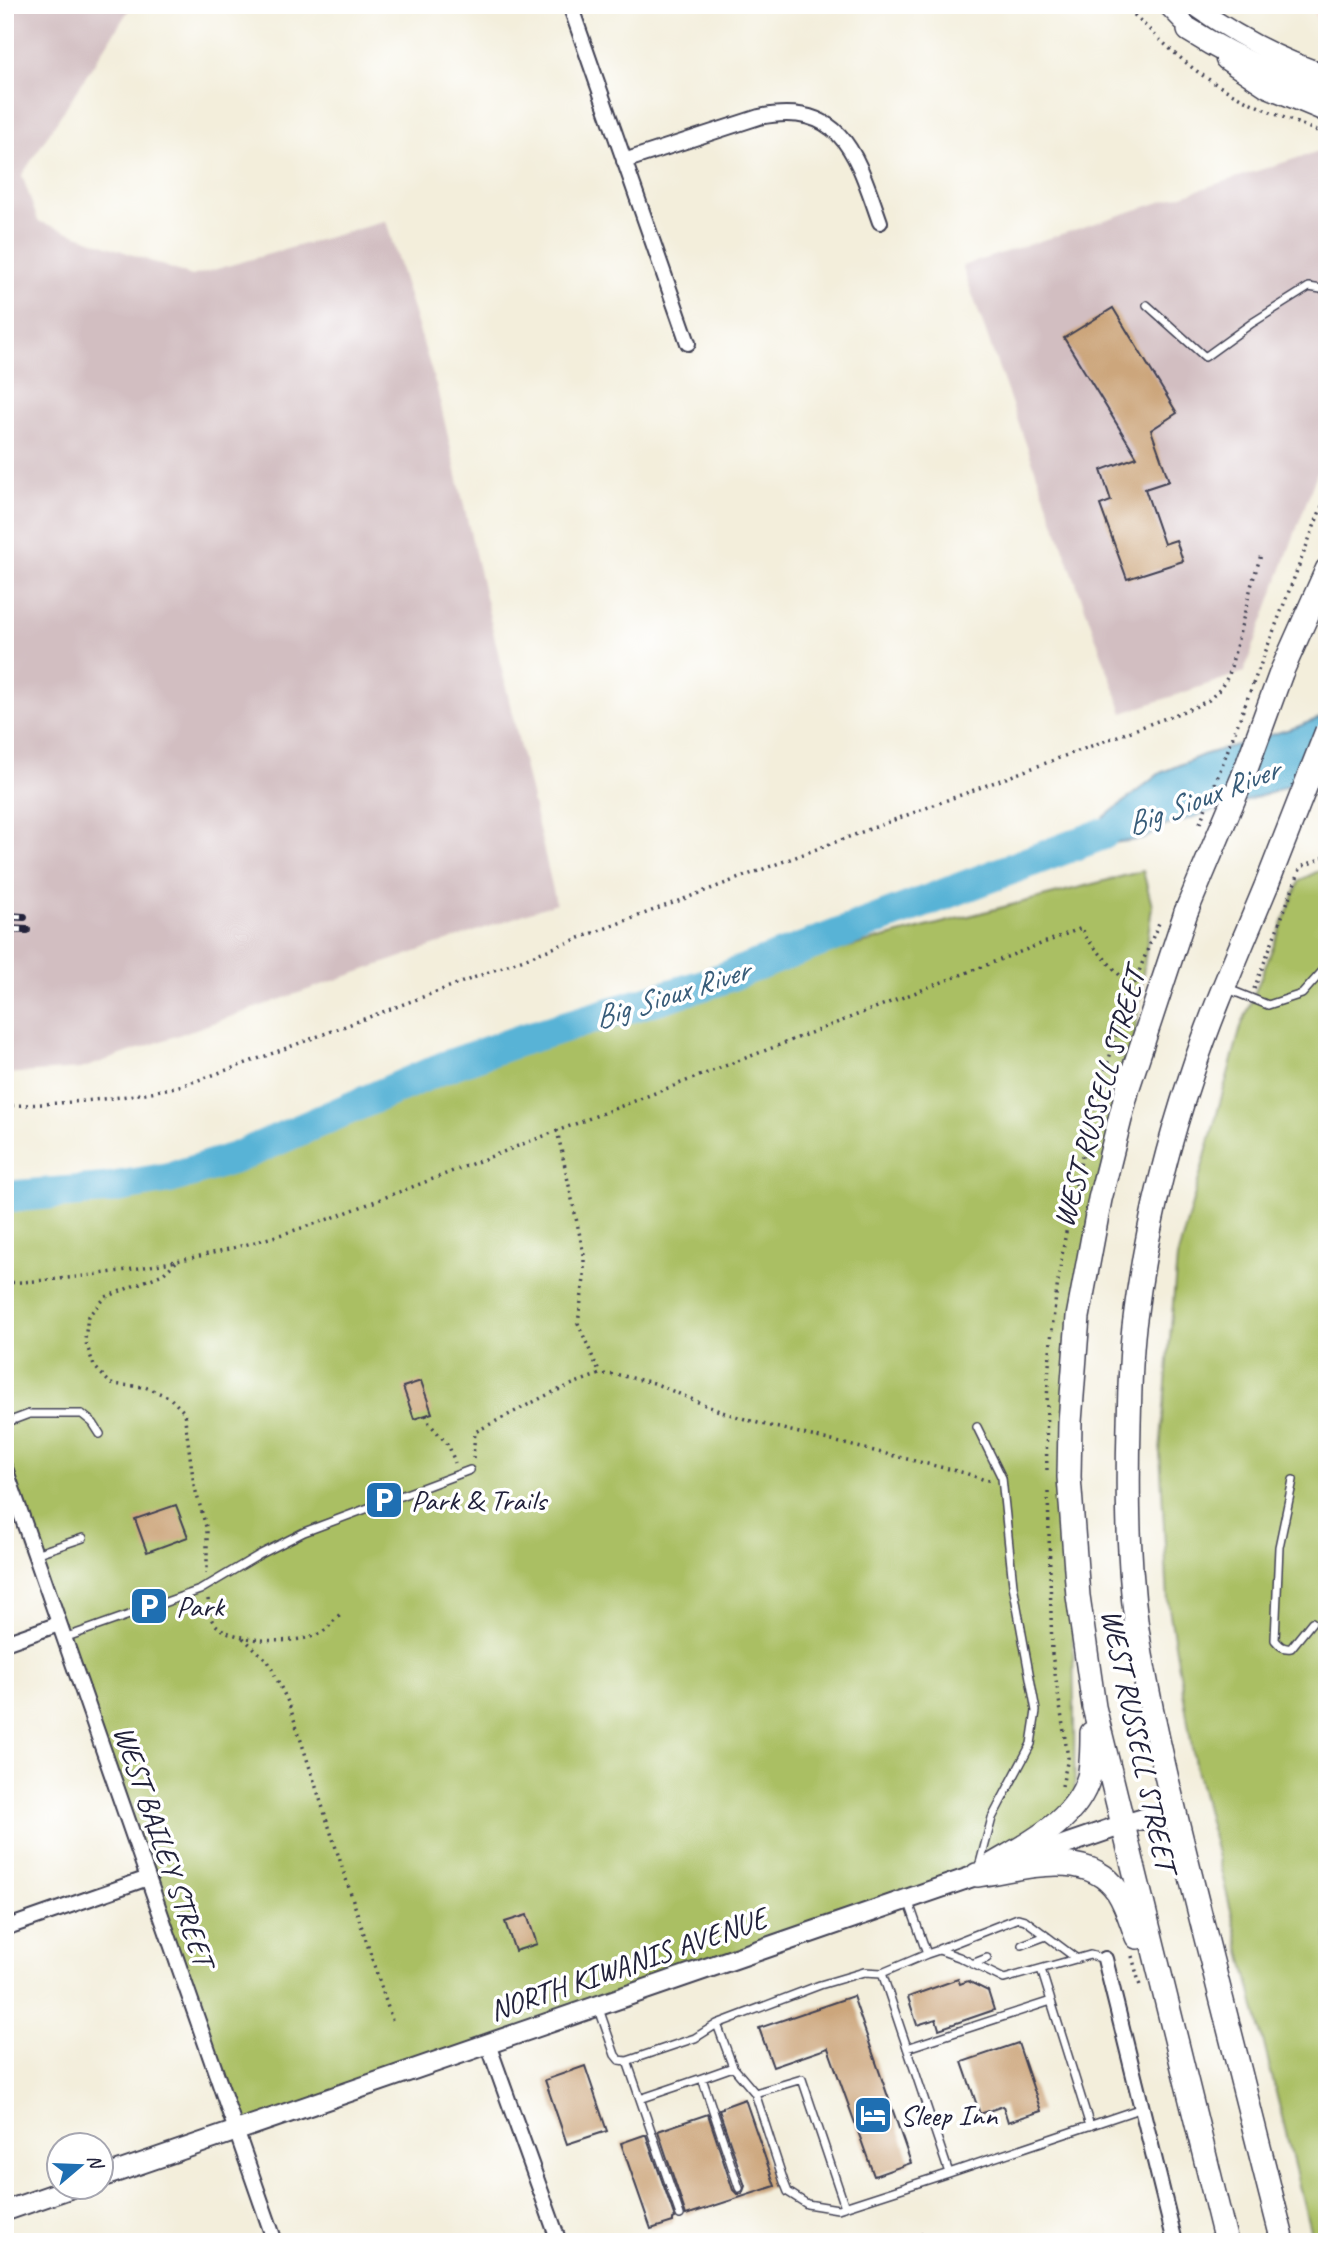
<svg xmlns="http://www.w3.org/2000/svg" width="1332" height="2247" font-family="Caveat,sans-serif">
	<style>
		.built { fill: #f7d0c9 }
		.industrial { fill: #d2bec1 }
		.green { fill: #aabf64; stroke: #667050; stroke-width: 2 }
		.water { fill: #59b3d6; stroke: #3e6a88; stroke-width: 2 }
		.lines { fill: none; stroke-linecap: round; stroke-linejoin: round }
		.river { stroke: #59b3d6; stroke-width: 32 }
		.building { fill: #cca67b }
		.service-casing { stroke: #414153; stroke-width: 10 }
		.minor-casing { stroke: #414153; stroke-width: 18 }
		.tertiary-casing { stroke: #414153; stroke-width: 21 }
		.secondary-casing { stroke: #414153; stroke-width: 23 }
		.trunk-casing { stroke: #414153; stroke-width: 26 }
		.path { stroke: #414153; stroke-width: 3.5; stroke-dasharray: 2 5; stroke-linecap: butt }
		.service { stroke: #fff; stroke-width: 7 }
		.minor { stroke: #fff; stroke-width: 14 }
		.tertiary { stroke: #fff; stroke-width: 18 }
		.secondary { stroke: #fff; stroke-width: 19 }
		.trunk { stroke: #fff; stroke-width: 23 }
		.rail-casing { stroke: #22223b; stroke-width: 8 }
		.rail { stroke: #fff; stroke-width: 5; stroke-dasharray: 16; stroke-linecap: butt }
		.trunk-bridge-casing { stroke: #414153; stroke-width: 26; stroke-linecap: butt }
		.path-bridge { stroke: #414153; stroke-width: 3.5; stroke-dasharray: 2 5; stroke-linecap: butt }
		.trunk-bridge { stroke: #fff; stroke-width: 23 }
		.labels { text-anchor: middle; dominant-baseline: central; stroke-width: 7; stroke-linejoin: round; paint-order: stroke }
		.street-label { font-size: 30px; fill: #22223b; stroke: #fff }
		.poi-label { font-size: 30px; fill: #22223b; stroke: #fff; text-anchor: start }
		.water-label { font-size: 32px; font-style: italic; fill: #385c79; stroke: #fff }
	</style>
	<rect width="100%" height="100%" fill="#fff"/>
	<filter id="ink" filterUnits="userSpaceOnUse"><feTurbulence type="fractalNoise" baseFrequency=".0143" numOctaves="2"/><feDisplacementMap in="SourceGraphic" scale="14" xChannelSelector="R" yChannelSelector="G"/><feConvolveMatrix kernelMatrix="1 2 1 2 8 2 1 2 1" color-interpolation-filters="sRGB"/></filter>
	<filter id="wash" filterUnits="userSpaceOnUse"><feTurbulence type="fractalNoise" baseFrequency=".00686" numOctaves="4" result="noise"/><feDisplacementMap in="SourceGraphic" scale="28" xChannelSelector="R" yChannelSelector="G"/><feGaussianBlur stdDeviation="1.57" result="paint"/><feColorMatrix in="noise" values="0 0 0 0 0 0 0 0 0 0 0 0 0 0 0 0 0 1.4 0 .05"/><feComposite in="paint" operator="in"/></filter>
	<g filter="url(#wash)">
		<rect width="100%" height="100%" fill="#f3eedb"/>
		<!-- built -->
		<path class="built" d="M 1312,5 L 1327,5 L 1327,51 Z"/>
		<!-- industrial -->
		<path class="industrial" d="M 5,5 L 132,5 L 22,175 L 38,221 L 192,276 L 386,221 L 437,389 L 556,903 L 81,1069 L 5,1074 Z
			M 1316,152 L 1327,157 L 1327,446 L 1244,672 L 1123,713 L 962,266 Z"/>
		<!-- green -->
		<path class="green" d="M 1327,867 L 1327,2242 L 1313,2242 L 1195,1765 L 1168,1602 L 1160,1452 L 1177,1258 L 1241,1027 L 1300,880 Z
			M 1143,871 L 1152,906 L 1128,1087 L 1078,1317 L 1072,1531 L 1075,1805 L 977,1875 L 234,2130 L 5,1479 L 5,1197 L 105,1189 L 170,1178 L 235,1158 L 447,1066 L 614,1011 L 713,982 Z"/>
		<!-- water -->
		<path class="water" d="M 1327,715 L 1327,769 L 1270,793 L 1165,826 L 1144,839 L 1064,849 L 1160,773 L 1203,755 L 1297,727 Z"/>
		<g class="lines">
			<!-- river -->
			<path class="river" d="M 5,1197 L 105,1189 L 170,1178 L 235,1158 L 447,1066 L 521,1040 L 713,982 L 1103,834"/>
		</g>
		<g id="blocks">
			<!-- building -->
			<path class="building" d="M 1113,308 L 1177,413 L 1151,430 L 1169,481 L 1145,489 L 1164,544 L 1176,540 L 1183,561 L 1127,579 L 1100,505 L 1111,501 L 1101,470 L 1137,457 L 1064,338 Z
				M 421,1381 L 432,1413 L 414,1419 L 403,1387 Z
				M 176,1505 L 188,1537 L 147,1552 L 135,1519 Z
				M 527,1915 L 537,1944 L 515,1951 L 505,1922 Z
				M 958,1979 L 960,1984 L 968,1981 L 988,1991 L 994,2010 L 939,2029 L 936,2019 L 917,2025 L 908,1997 Z
				M 853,1996 L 911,2163 L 874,2176 L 828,2048 L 773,2067 L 759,2028 Z
				M 1018,2043 L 1041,2111 L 1008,2122 L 1003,2106 L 980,2114 L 962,2062 Z
				M 585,2066 L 607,2131 L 567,2144 L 545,2080 Z
				M 745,2099 L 775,2186 L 686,2215 L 658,2131 L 708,2114 L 733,2190 L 737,2194 L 742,2194 L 745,2186 L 719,2110 L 723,2109 L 723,2107 Z
				M 644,2135 L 646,2135 L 675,2218 L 673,2219 L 673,2222 L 651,2229 L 621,2143 Z"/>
		</g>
	</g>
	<g filter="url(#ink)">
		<use href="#blocks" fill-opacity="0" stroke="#414153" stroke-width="2"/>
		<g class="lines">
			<defs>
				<path id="service" d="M 1147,305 L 1205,357 L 1252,323 L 1309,287 L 1327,290
					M 1228,989 L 1268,1005 L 1302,994 L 1327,966
					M 5,1423 L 29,1414 L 82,1414 L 93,1423 L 100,1434
					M 977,1427 L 1002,1478 L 1013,1585 L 1036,1711 L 1031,1744 L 992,1818 L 979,1867
					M 1293,1480 L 1279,1547 L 1275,1640 C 1280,1646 1283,1649 1291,1648 L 1312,1622
					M 35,1554 L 83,1538
					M 64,1638 L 200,1590 L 259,1555 L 304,1532 L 470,1470
					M 908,1900 L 927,1954 L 882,1973 L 949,2173 L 1142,2108
					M 1022,1945 L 1046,1936
					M 939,1949 L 1018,1918 L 1025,1920 L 1077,1959
					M 927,1954 L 939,1950 L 959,1957 L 1004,1979 L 1090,1955 L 1105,1959
					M 972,1964 L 987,1958
					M 1041,1969 L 1090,2126
					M 599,2009 L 615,2055 L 619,2060 L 627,2061 L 695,2038 L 717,2024 L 820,1985 L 864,1972 L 882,1973
					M 717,2024 L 733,2067 L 755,2093 L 784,2182 L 788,2192 L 807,2204 L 838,2209 L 949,2173
					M 907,2048 L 1051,2001
					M 627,2061 L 680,2215
					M 702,2078 L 733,2067
					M 755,2093 L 802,2079 L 845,2207
					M 640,2099 L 702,2078 L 739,2188
					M 924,2237 L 926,2242"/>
				<path id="minor" d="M 570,5 L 688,343
					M 624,161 L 759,117 C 843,100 857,157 880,222
					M 5,1468 L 275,2242
					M 5,1643 L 59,1624
					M 5,1928 L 148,1878
					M 1105,1959 L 1175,2242
					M 488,2044 L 559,2242"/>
				<path id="tertiary" d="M 1167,5 L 1199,38
					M 1193,5 C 1235,35 1278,59 1327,74
					M 1225,60 L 1267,88 L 1327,113"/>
				<path id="secondary" d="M 102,2177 L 1122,1825 L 1174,1810
					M 5,2211 L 71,2188"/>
				<path id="trunk" d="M 1189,30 C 1233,58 1278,78 1327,95
					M 1281,673 L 1327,570
					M 1267,884 C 1241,947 1213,1009 1192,1073 C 1165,1153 1145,1236 1135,1319 C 1130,1354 1130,1389 1129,1424 C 1127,1501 1128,1579 1141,1655 C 1157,1745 1180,1833 1202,1922 C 1229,2028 1256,2135 1283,2242
					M 1186,912 L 1128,1087 L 1100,1199 L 1078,1317 L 1070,1422 L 1069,1477 L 1078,1596 L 1094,1707 L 1226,2242
					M 986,1869 C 1023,1846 1076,1823 1089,1777 C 1092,1763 1092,1747 1092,1733
					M 977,1875 C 1021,1869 1088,1846 1118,1892 C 1127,1906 1131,1922 1137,1937"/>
			</defs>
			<!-- service casing -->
			<use href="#service" class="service-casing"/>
			<!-- minor casing -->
			<use href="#minor" class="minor-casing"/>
			<!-- tertiary casing -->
			<use href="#tertiary" class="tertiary-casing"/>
			<!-- secondary casing -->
			<use href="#secondary" class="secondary-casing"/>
			<!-- trunk casing -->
			<use href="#trunk" class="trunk-casing"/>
			<!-- path -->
			<path class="path" d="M 1124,5 C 1150,30 1175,56 1205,77 C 1242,102 1285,118 1327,135
				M 1253,684 L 1327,493
				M 1254,989 L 1301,867 L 1327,856
				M 5,1106 C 64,1103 122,1100 179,1086 C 198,1081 217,1073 236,1067 L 1195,707 L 1209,700 L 1220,689 L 1229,675 L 1252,583 L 1261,555
				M 557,1130 L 584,1255 L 584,1279 L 578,1323 L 600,1374
				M 176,1262 L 163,1274 L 106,1297 L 88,1316 L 85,1340 L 94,1366 L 111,1384 L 145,1387 L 169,1397 L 184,1412 L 194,1485 L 207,1530 L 207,1574
				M 5,1283 C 118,1277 231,1254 337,1216 L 1082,928 L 1087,939 L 1125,981 L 1133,985
				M 426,1415 L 429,1423 L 449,1446 L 455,1463
				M 473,1458 L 475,1432 L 551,1393 L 578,1382 L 600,1374 L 619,1375 L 654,1383 L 719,1411 L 758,1423 L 965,1473 L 985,1480 L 990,1480
				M 1047,1470 C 1042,1326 1071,1174 1116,1037 C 1129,999 1142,960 1159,923
				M 1048,1492 L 1052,1654 L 1068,1758 L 1062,1786
				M 208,1599 C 209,1608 208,1617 215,1624 C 233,1643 296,1645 319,1634 C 328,1630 335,1619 342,1612
				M 243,1638 L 268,1661 L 289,1704 L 392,2020
				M 1132,1956 L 1140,1986"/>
			<!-- service -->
			<use href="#service" class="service"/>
			<!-- minor -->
			<use href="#minor" class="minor"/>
			<!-- tertiary -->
			<use href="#tertiary" class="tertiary"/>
			<!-- secondary -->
			<use href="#secondary" class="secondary"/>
			<!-- trunk -->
			<use href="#trunk" class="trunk"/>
			<defs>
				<path id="rail" d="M 5,916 L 24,917
					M 5,929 L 27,930"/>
			</defs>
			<!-- rail casing -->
			<use href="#rail" class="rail-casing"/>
			<!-- rail -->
			<use href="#rail" class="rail"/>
			<defs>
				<path id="trunk-bridge" d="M 1267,884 L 1327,731
					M 1186,912 L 1243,777 L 1281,673"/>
			</defs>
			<!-- trunk-bridge casing -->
			<use href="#trunk-bridge" class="trunk-bridge-casing"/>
			<!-- path-bridge -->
			<path class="path-bridge" d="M 1200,823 L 1253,684"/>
			<!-- trunk-bridge -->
			<use href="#trunk-bridge" class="trunk-bridge"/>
		</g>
	</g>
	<!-- icons -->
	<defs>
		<symbol id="parking-square" viewBox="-11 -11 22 22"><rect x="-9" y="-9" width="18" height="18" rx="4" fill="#1f6fb2" stroke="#fff"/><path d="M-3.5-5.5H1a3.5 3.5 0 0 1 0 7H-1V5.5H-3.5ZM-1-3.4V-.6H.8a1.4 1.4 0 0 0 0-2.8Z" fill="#fff"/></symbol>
		<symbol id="hotel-square" viewBox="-11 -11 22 22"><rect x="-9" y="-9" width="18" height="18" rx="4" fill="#1f6fb2" stroke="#fff"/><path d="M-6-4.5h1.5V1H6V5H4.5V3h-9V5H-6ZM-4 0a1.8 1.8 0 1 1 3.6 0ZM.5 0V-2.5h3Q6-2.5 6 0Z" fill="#fff"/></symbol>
	</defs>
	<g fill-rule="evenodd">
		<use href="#parking-square" x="362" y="1478" width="44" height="44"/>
		<use href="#parking-square" x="127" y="1584" width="44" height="44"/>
		<use href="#hotel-square" x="851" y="2093" width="44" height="44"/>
	</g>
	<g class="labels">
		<!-- street labels -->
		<g class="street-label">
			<text transform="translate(1099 1098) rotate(-74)">WEST RUSSELL STREET</text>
			<text transform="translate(1139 1740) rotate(78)">WEST RUSSELL STREET</text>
			<text transform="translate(164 1846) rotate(71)">WEST BAILEY STREET</text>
			<text transform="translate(628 1964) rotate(-19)">NORTH KIWANIS AVENUE</text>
		</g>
		<!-- poi labels -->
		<g class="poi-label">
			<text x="411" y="1500">Park &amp; Trails</text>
			<text x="176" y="1606">Park</text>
			<text x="900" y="2115">Sleep Inn</text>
		</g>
		<!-- water labels -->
		<g class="water-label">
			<text transform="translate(1202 797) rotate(-21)">Big Sioux River</text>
			<text transform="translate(671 994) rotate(-18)">Big Sioux River</text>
		</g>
	</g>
	<!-- margin -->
	<rect width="1332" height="2247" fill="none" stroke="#fff" stroke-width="28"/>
	<!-- north arrow -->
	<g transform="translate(80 2166) rotate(71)"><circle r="33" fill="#ffffff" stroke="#a7a7b1" stroke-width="2"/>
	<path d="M0-5L12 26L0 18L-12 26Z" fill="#1f6fb2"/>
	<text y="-10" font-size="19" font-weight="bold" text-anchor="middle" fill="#22223b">N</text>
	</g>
</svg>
